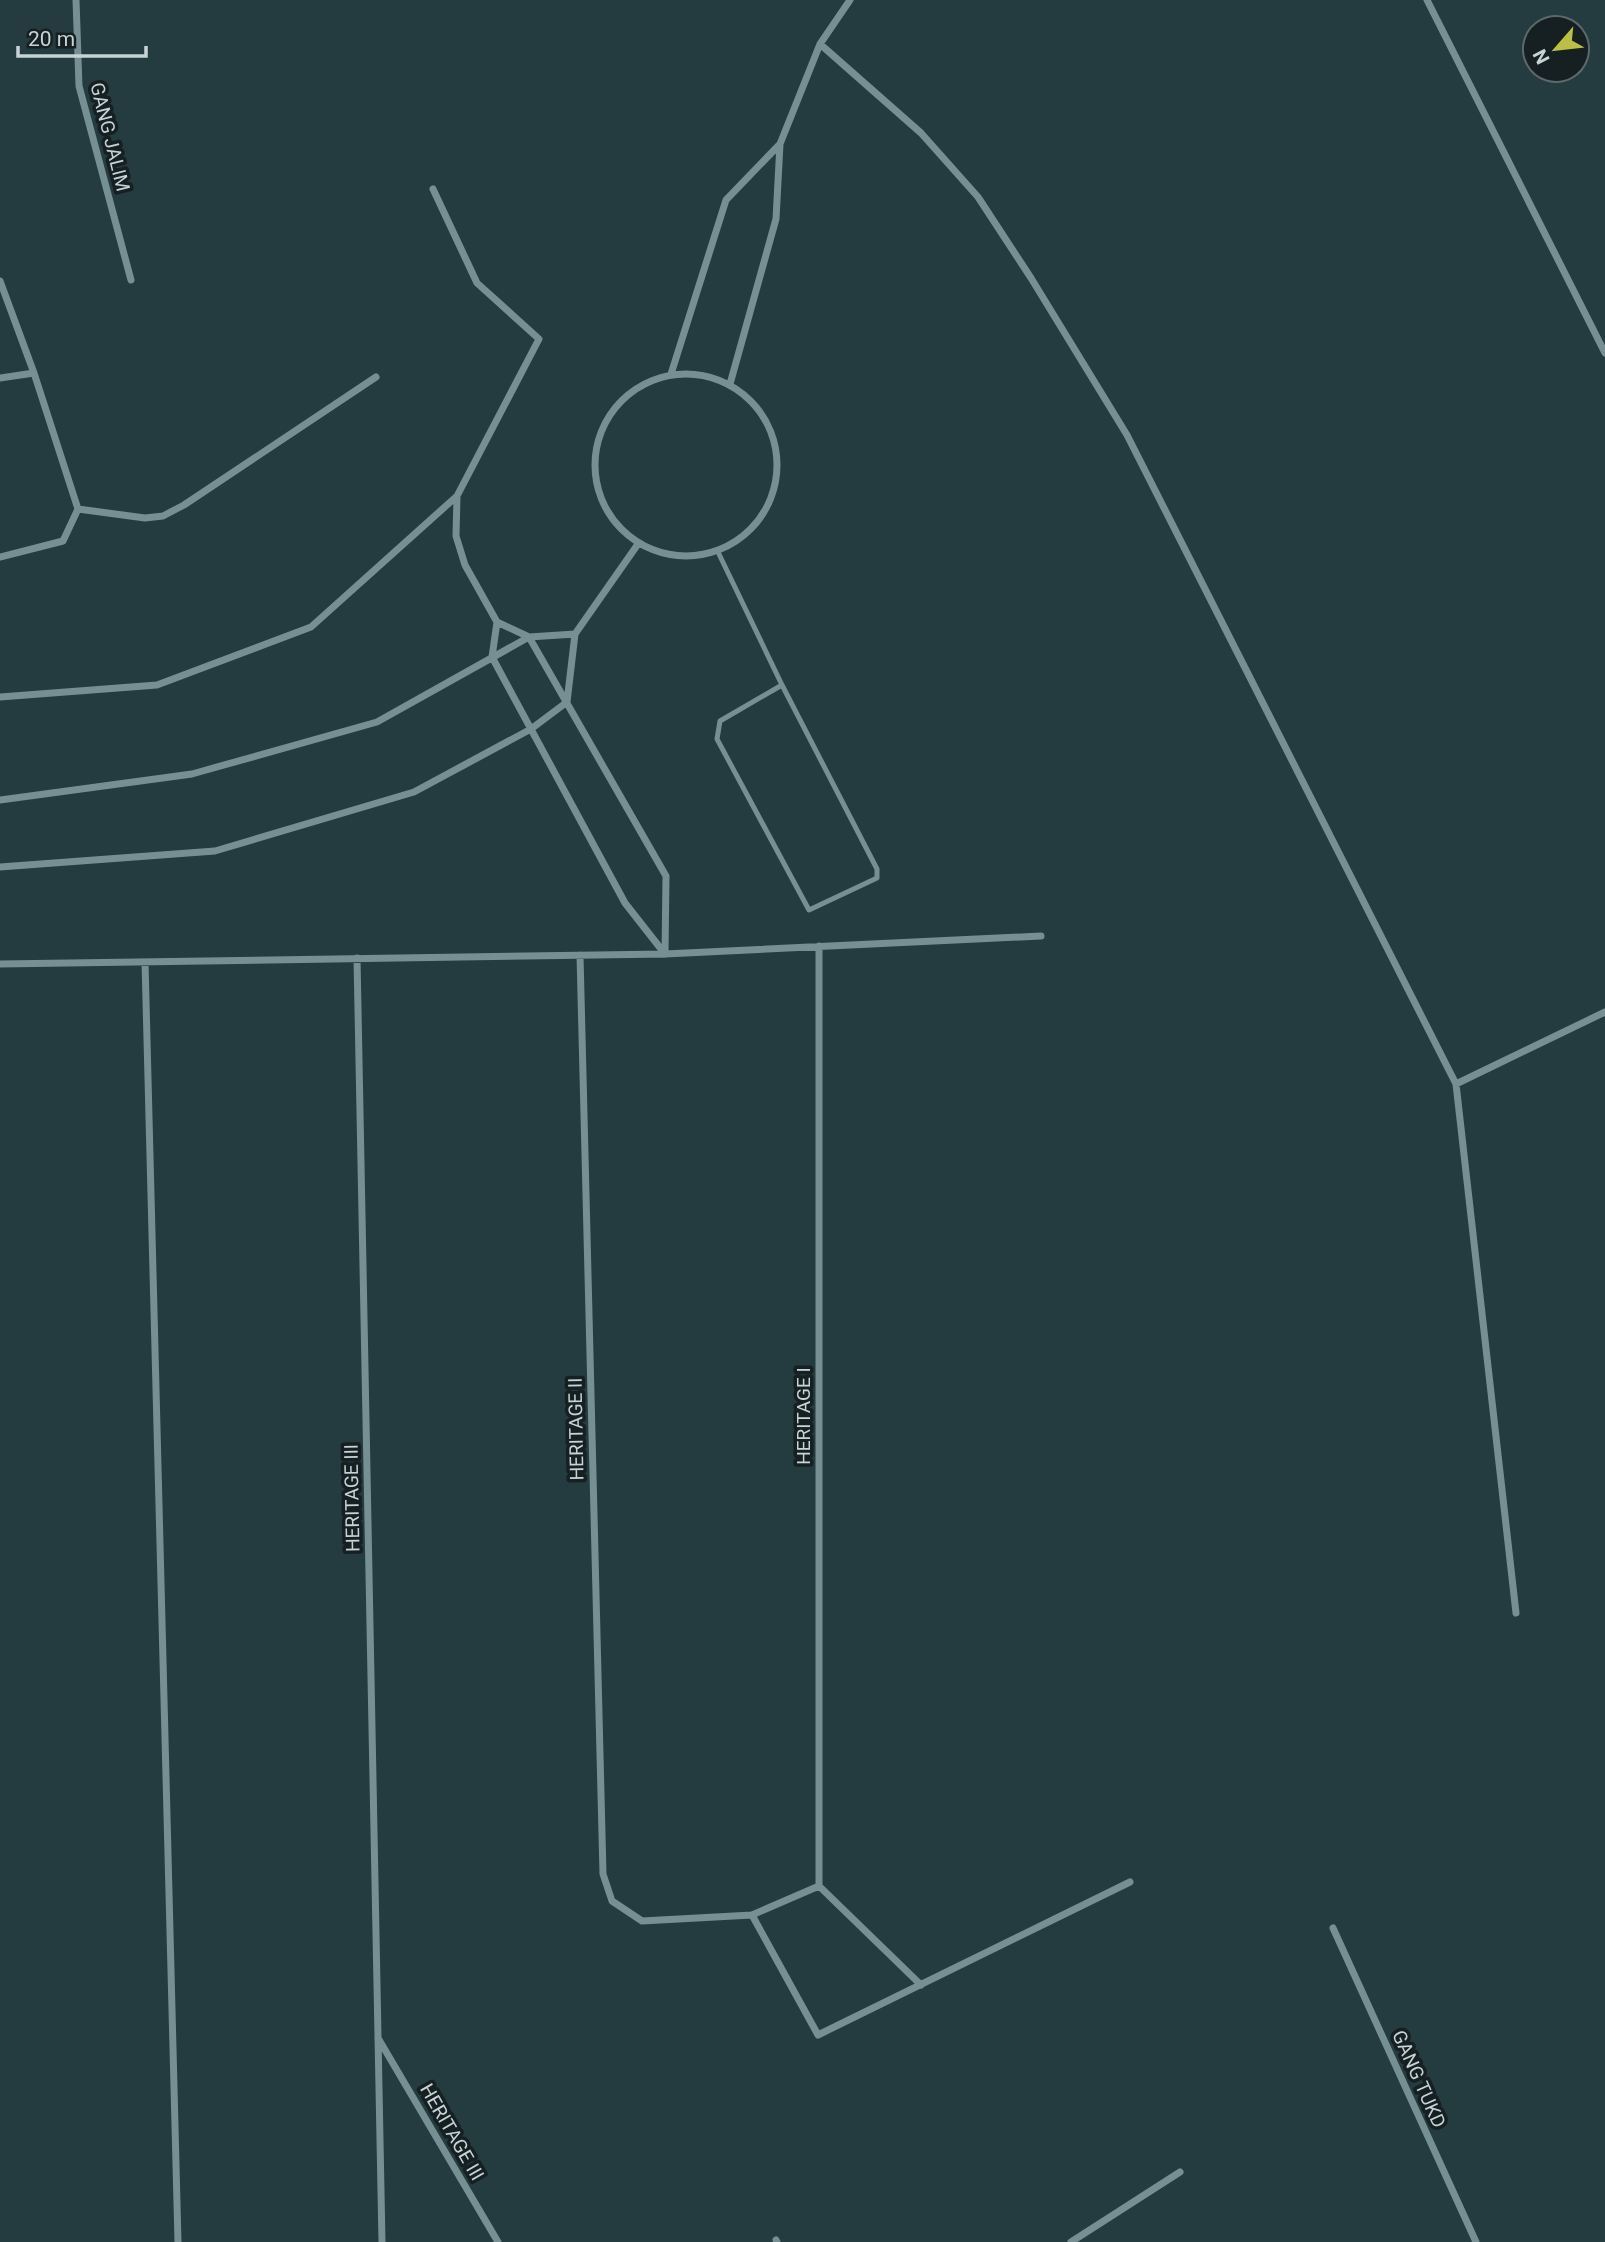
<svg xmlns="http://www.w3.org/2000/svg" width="1605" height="2242" font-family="Roboto,sans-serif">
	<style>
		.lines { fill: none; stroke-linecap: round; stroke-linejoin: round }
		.service { stroke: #768f93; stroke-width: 5 }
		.minor { stroke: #768f93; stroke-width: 7 }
		.labels { text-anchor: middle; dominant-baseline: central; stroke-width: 7; stroke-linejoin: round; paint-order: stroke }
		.street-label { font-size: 19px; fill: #c7d4d6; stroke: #162022 }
	</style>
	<rect width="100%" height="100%" fill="#243b3f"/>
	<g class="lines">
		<!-- service -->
		<path class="service" d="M 718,552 L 782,685 L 877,869 L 877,878 L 809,910 L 717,739 L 720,721 L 782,685"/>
		<!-- minor -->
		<path class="minor" d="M 76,0 L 79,86 L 131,280
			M 1427,0 L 1605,353
			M 820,44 L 921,133 L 978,197 L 1031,278 L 1127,435 L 1456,1084 L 1516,1613
			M 433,189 L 477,283 L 539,339 L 457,496 L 456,536 L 465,565 L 497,622 L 529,637 L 666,876 L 665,954
			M 0,281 L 34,373 L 78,509 L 63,541 L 0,557
			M 671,374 L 726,200 L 779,145
			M595 465a91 91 0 1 1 182 0a91 91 0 1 1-182 0Z
			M 0,378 L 34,373
			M 730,384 L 776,219 L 780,144 L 820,44 L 850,0
			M 78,509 L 145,518 L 163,516 L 184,505 L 376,377
			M 497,622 L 492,657 L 625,903 L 665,954
			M 0,697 L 157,685 L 311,627 L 457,496
			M 0,800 L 192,774 L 377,722 L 529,637 L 575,634
			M 0,867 L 215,851 L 414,792 L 531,729 L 567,702 L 575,634 L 638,544
			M 580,955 L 603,1874 L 612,1901 L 642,1921 L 752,1915 L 819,1886
			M 357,958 L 382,2242
			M 145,962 L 178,2242
			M 0,964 L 665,954 L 1041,936
			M 1456,1084 L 1605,1012
			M 819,1886 L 819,946
			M 819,1886 L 921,1985
			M 752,1915 L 818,2035 L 1130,1882
			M 1333,1928 L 1476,2242
			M 378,2038 L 498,2242
			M 776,2240 L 777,2242
			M 1071,2242 L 1180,2172"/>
	</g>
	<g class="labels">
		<!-- street labels -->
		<g class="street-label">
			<text transform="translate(110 137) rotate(76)">GANG JALIM</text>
			<text transform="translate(803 1416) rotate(-90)">HERITAGE I</text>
			<text transform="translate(576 1429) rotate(-91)">HERITAGE II</text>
			<text transform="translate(352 1498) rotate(-91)">HERITAGE III</text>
			<text transform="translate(1419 2079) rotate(66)">GANG TUKD</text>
			<text transform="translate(452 2132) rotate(60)">HERITAGE III</text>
		</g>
	</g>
	<!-- north arrow -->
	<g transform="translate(1556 49) rotate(242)"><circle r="33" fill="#162022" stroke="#5d686a" stroke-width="2"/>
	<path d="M0-5L12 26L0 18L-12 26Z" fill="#bcbf44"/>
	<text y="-10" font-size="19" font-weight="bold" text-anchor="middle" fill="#c7d4d6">N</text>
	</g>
	<!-- scale -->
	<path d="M18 46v10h128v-10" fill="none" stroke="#c7d4d6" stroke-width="3.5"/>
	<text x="28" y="46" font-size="21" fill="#c7d4d6" stroke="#162022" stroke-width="5" paint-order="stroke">20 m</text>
</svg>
